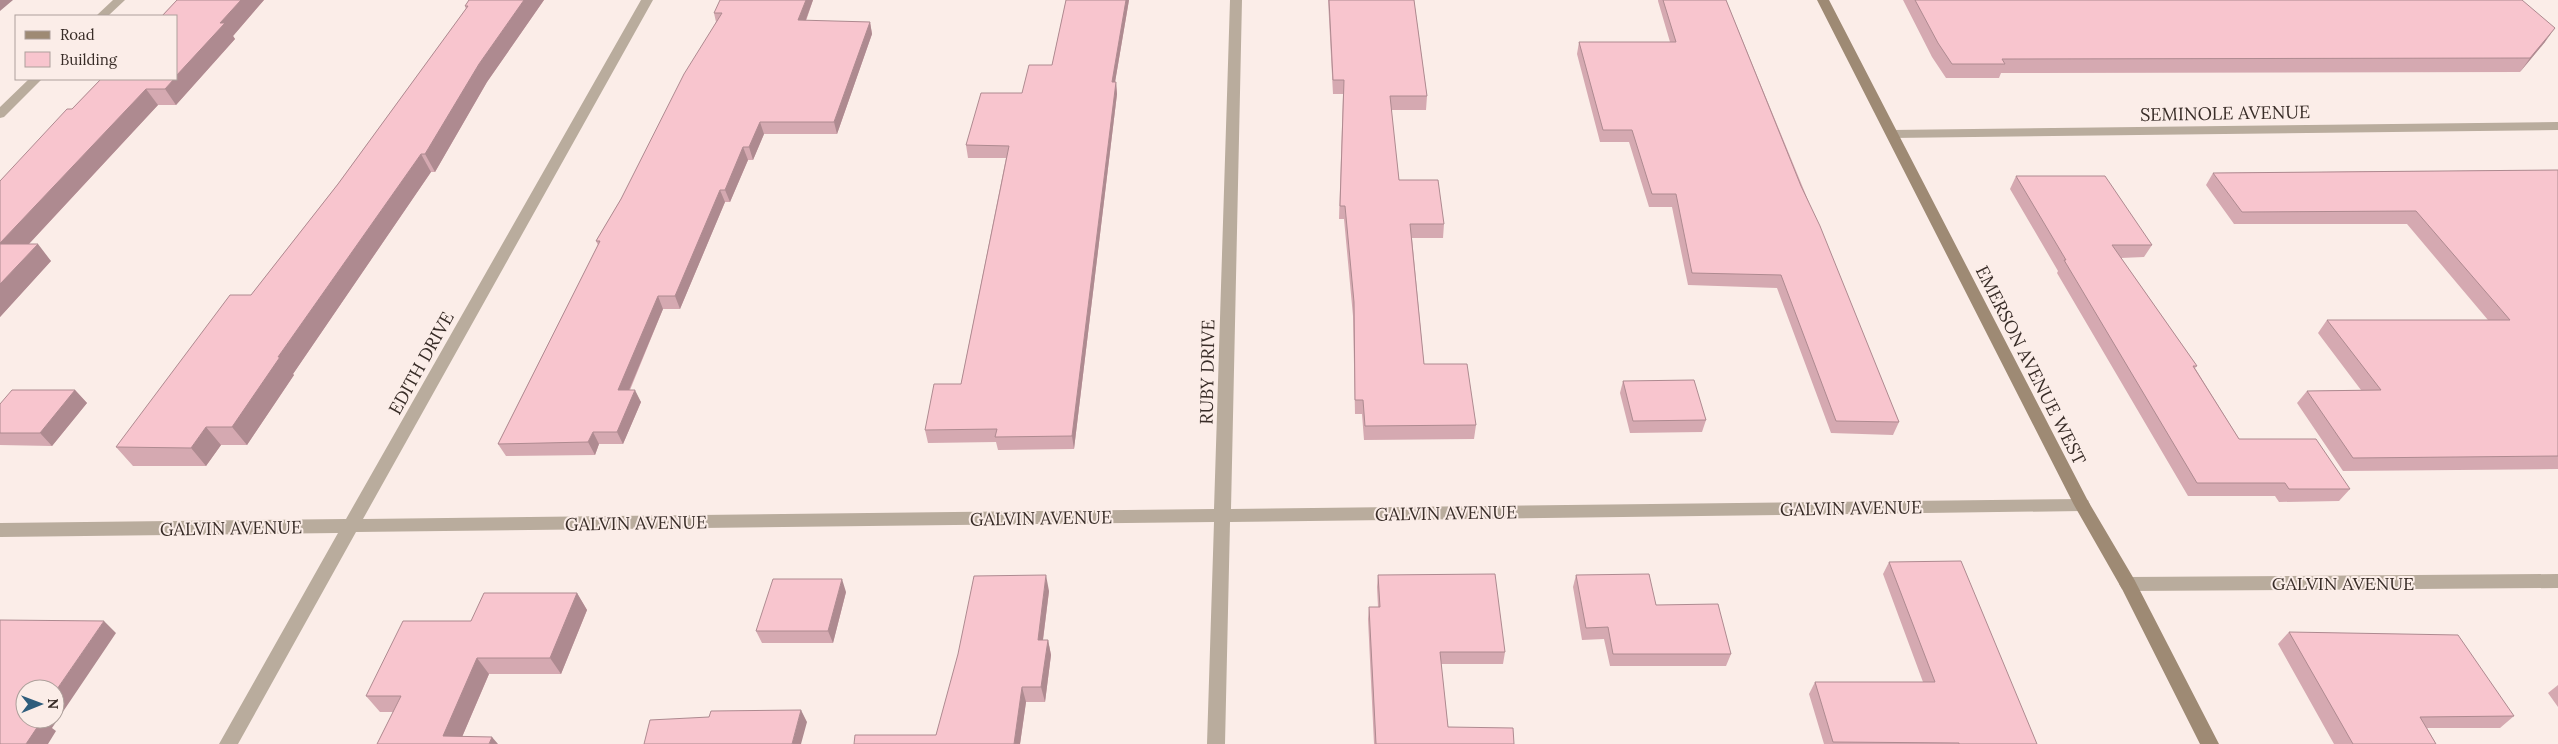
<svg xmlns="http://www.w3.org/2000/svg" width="2558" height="744" font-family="Lora,serif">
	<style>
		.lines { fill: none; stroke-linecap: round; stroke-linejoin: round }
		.street { fill: #b9ac9d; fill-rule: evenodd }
		.secondary { fill: #9e8a74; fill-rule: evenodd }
		.wall { fill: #d5a9b1 }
		.shaded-wall { fill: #ae8a90 }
		.building { fill: #f8c5ce; stroke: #ae8a90 }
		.labels { text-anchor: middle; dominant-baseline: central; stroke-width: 4; stroke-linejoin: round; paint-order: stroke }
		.street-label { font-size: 18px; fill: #382c27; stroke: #fbede8 }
	</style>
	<rect width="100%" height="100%" fill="#fbede8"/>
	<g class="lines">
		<!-- street -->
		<path class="street" d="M 113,0 L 125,0 L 108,16 L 96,16 Z
			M 641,0 L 653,0 L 363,519 L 1214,509 L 1230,0 L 1242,0 L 1231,509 L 2082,499 L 2088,500 L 2090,505 L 2088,510 L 2082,511 L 1230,522 L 1225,744 L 1207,744 L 1214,522 L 356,532 L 238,744 L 219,744 L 338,533 L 0,537 L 0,523 L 346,519 Z
			M 29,79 L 42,79 L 4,117 L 0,118 L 0,107 Z
			M 2558,122 L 2558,130 L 1892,138 L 1886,134 L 1892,130 Z
			M 2558,574 L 2558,588 L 2128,591 L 2122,589 L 2119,584 L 2122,579 L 2128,577 Z"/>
		<!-- secondary -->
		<path class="secondary" d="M 1817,0 L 1829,0 L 2088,501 L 2134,579 L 2219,744 L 2200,744 L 2122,589 L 2074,505 Z"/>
	</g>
	<!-- wall -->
	<path class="wall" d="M 177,0 L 264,0 L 233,36 L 235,39 L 176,105 L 158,105 L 29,244 L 51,261 L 0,317 L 0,181 L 72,109 Z
		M 469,0 L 544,0 L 487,82 L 435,172 L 431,172 L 293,374 L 294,375 L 247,445 L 221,445 L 206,466 L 133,466 L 116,447 L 251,295 L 338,184 L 466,9 L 465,6 Z
		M 813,0 L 806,21 L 870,22 L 872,34 L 837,134 L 764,134 L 753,160 L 748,160 L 730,202 L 725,202 L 680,309 L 663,309 L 630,390 L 641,402 L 623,444 L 599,444 L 595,455 L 506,456 L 498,444 L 598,245 L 596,241 L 621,199 L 716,22 L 714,13 Z
		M 1066,0 L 1129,0 L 1115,82 L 1116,82 L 1117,94 L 1074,449 L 998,450 L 996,442 L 928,443 L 925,430 L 961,384 L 1006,158 L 968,158 L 966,145 L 1052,65 Z
		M 1328,0 L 1414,0 L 1427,96 L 1426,110 L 1391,110 L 1399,180 L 1444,224 L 1443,238 L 1412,238 L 1424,364 L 1476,425 L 1474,439 L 1364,440 L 1362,414 L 1355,414 L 1353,316 L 1344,219 L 1339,219 L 1343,94 L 1333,94 Z
		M 1658,0 L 1726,0 L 1899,422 L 1893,435 L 1831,433 L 1777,288 L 1688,285 L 1672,207 L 1649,207 L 1629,142 L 1600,142 L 1577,54 L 1579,42 L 1670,42 L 1658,1 Z
		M 1903,0 L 2522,0 L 2545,42 L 2520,72 L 2001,73 L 1999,78 L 1946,78 L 1932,57 Z
		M 2558,170 L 2558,469 L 2343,471 L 2297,403 L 2307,391 L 2361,390 L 2318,333 L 2327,320 L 2488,320 L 2407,224 L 2234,224 L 2206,185 L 2213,173 Z
		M 2016,176 L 2152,245 L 2144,257 L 2121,258 L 2197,366 L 2195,368 L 2239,439 L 2350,489 L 2339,501 L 2279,502 L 2275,496 L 2188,496 L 2057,273 L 2058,271 L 2010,189 Z
		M 1623,381 L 1706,420 L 1702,432 L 1630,433 L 1620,393 Z
		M 75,390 L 87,403 L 52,446 L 0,445 L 0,404 Z
		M 1889,562 L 2037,744 L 1824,744 L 1809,694 L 1815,682 L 1923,682 L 1883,574 Z
		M 1378,575 L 1505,652 L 1503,664 L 1441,664 L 1448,727 L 1514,744 L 1374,744 L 1368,619 L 1369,607 L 1378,607 L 1377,587 Z
		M 1576,575 L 1656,605 L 1731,654 L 1726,666 L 1610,666 L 1604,639 L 1582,640 L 1573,587 Z
		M 1049,591 L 1043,640 L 1048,640 L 1051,655 L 1045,702 L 1026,702 L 1020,744 L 854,744 L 936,735 Z
		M 846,592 L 833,643 L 762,643 L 756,631 Z
		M 577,593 L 587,610 L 561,674 L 489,674 L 462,737 L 377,744 L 393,712 L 380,712 L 366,696 L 471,621 Z
		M 2289,632 L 2514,716 L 2500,728 L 2427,728 L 2436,744 L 2334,744 L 2278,644 Z
		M 2558,685 L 2558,707 L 2548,693 Z"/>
	<!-- shaded-wall -->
	<path class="shaded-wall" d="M 0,0 L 13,0 L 0,11 Z
		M 241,0 L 264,0 L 233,36 L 235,39 L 176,105 L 165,89 L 174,79 L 176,79 L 176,76 L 220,23 Z
		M 524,0 L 544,0 L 487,82 L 435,172 L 425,154 L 479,64 Z
		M 806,0 L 813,0 L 801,33 L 798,20 Z
		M 1126,0 L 1129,0 L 1113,94 L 1112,82 Z
		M 870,22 L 872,34 L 837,134 L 834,122 Z
		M 2555,28 L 2545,42 L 2520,72 L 2530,58 Z
		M 1116,82 L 1117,94 L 1074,449 L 1072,436 Z
		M 146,89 L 158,105 L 13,261 L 0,245 L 0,243 Z
		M 760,122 L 764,134 L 753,160 L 749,147 Z
		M 743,147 L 748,160 L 730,202 L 725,190 Z
		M 421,154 L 431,172 L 293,374 L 294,375 L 247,445 L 232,427 L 278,357 Z
		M 720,190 L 725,202 L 680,309 L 675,296 Z
		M 38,244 L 51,261 L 0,317 L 0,284 Z
		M 658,296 L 663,309 L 624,402 L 618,390 Z
		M 75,390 L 87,403 L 52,446 L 40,433 Z
		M 635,390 L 641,402 L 623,444 L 617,432 Z
		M 206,427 L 221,445 L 206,466 L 191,448 Z
		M 593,432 L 599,444 L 595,455 L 588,442 Z
		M 1046,575 L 1049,591 L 1041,655 L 1038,640 Z
		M 842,579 L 846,592 L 833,643 L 828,631 Z
		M 577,593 L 587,610 L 561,674 L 550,658 Z
		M 104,621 L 116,633 L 52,728 L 56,731 L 48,744 L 26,744 L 37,719 L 55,719 L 55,692 Z
		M 1048,640 L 1051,655 L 1045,702 L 1041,687 Z
		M 477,658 L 489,674 L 459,744 L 443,736 Z
		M 1022,687 L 1026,702 L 1020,744 L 1014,744 Z
		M 801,710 L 807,722 L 801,744 L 792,744 Z
		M 492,737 L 498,744 L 489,744 Z"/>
	<!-- building -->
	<path class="building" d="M 177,0 L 241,0 L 220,23 L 225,23 L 176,76 L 176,16 L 162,16 Z
		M 469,0 L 524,0 L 479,64 L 425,154 L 421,154 L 278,357 L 280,357 L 232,427 L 206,427 L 191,448 L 116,447 L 230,295 L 251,295 L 338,184 L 468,6 L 465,6 Z
		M 720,0 L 806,0 L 798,20 L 870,22 L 834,122 L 760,122 L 749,147 L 743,147 L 725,190 L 720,190 L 675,296 L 658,296 L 618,390 L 635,390 L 617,432 L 593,432 L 588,442 L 498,444 L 600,241 L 596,241 L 621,199 L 684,74 L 722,13 L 714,13 Z
		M 1066,0 L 1126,0 L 1112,82 L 1116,82 L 1072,436 L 995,437 L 997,429 L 925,430 L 934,384 L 961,384 L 1009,146 L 966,145 L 981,93 L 1022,93 L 1029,65 L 1052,65 Z
		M 1329,0 L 1414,0 L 1427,96 L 1390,96 L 1399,180 L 1438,180 L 1444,224 L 1410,224 L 1424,364 L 1467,364 L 1476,425 L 1365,426 L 1363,400 L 1355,400 L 1354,302 L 1345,206 L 1340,206 L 1344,80 L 1333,80 Z
		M 1663,0 L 1726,0 L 1801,186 L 1820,226 L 1899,422 L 1836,421 L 1781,275 L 1692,273 L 1676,194 L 1652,194 L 1632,130 L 1603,130 L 1579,42 L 1676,42 Z
		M 1915,0 L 2522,0 L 2555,28 L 2530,58 L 2002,59 L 2005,64 L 1952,64 L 1938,43 Z
		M 101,79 L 174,79 L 165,89 L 146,89 L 0,243 L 0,181 L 67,109 L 72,109 Z
		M 2558,170 L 2558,456 L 2353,458 L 2307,391 L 2381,390 L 2327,320 L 2510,320 L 2416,211 L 2242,212 L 2213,173 Z
		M 2016,176 L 2105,176 L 2152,245 L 2112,245 L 2197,366 L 2193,366 L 2239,439 L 2316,439 L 2350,489 L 2289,489 L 2285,483 L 2197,483 L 2064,260 L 2066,260 Z
		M 0,244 L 38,244 L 0,284 Z
		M 1694,380 L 1706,420 L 1633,421 L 1623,381 Z
		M 12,390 L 75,390 L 40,433 L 0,433 L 0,404 Z
		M 1961,561 L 2037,744 L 1959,744 L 1959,743 L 1833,742 L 1815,682 L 1935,682 L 1889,562 Z
		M 1495,574 L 1505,652 L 1440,652 L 1448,727 L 1513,728 L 1514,744 L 1376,744 L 1369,607 L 1380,607 L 1378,575 Z
		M 1649,574 L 1656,605 L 1718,604 L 1731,654 L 1613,654 L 1608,627 L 1586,628 L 1576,575 Z
		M 1046,575 L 1038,640 L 1048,640 L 1041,687 L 1022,687 L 1014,744 L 854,744 L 855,735 L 936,735 L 958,654 L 974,576 Z
		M 773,579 L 842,579 L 828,631 L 756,631 Z
		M 484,593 L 577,593 L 550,658 L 477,658 L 443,736 L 492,737 L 489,744 L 377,744 L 401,696 L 366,696 L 403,621 L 471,621 Z
		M 0,620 L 104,621 L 55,692 L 55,689 L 25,689 L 25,719 L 42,720 L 26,744 L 0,744 Z
		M 2289,632 L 2458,635 L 2514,716 L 2420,717 L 2436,744 L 2353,744 Z
		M 801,710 L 792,744 L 644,744 L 650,720 L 709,717 L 711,711 Z"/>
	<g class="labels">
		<!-- street labels -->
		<g class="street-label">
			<text transform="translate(2225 113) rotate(-1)">SEMINOLE AVENUE</text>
			<text transform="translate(421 363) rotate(-61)">EDITH DRIVE</text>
			<text transform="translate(2031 365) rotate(63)">EMERSON AVENUE WEST</text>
			<text transform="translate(1207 372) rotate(-89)">RUBY DRIVE</text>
			<text transform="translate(1851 508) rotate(-1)">GALVIN AVENUE</text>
			<text transform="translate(1446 513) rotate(-1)">GALVIN AVENUE</text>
			<text transform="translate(1041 518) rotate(-1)">GALVIN AVENUE</text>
			<text transform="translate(636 523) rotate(-1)">GALVIN AVENUE</text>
			<text transform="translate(231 528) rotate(-1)">GALVIN AVENUE</text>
			<text x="2343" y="583">GALVIN AVENUE</text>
		</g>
	</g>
	<!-- legend -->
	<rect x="15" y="15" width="162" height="65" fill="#fbede8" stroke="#ada09b"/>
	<rect x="25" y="31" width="25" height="8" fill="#9e8a74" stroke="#ada09b"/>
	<text x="60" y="40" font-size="15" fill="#382c27">Road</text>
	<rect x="25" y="52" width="25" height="15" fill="#f8c5ce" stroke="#ada09b"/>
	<text x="60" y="65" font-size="15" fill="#382c27">Building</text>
	<!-- north arrow -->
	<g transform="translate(40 704) rotate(89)"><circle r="24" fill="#fbede8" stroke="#ada09b"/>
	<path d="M0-4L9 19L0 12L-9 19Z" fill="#2e5d7c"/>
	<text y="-8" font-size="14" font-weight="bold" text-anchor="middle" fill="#382c27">N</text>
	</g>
</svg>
